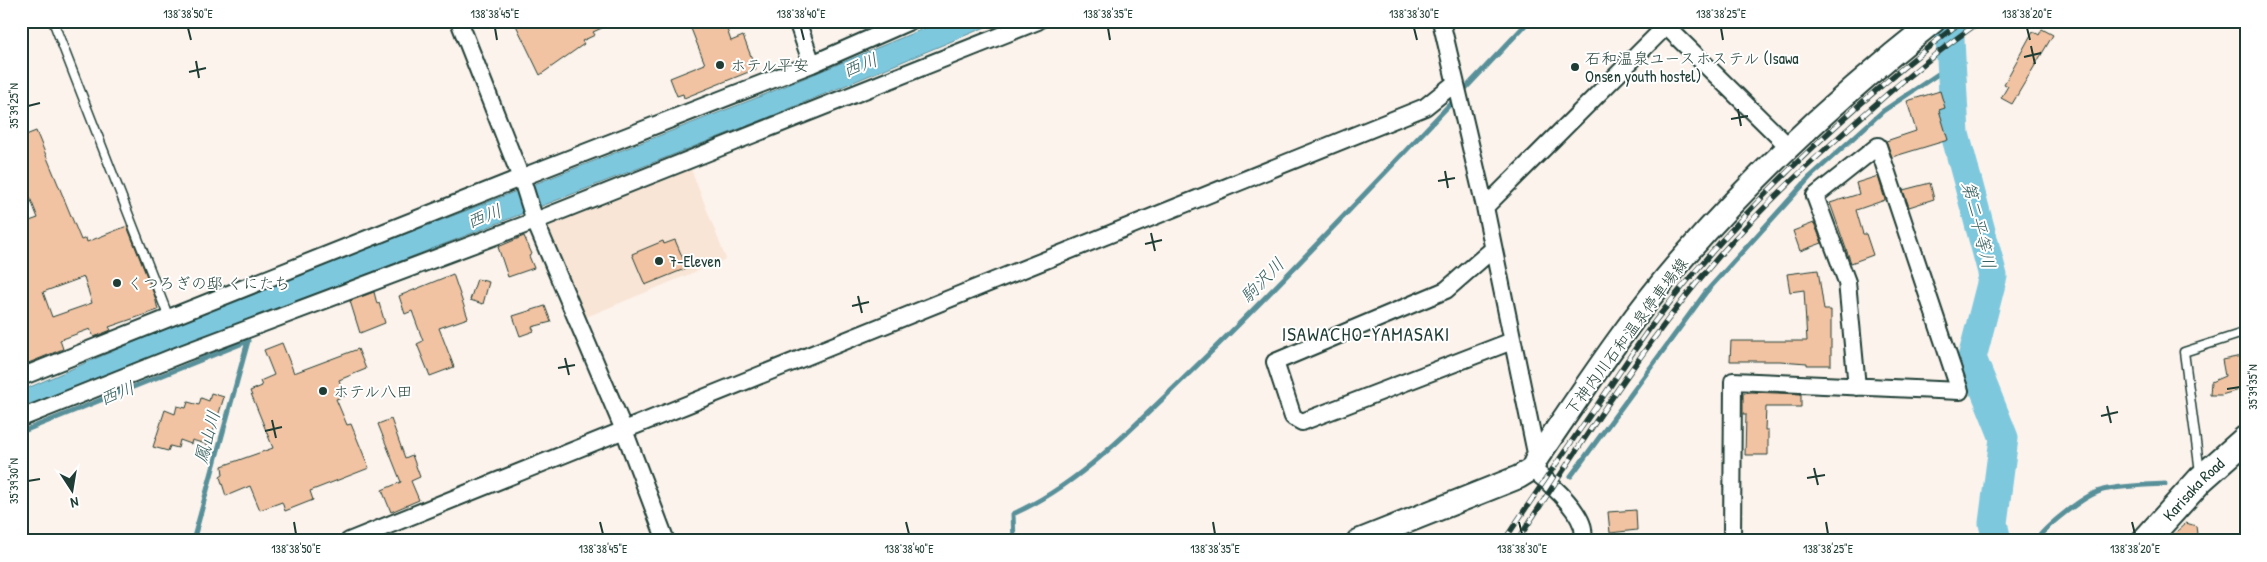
<svg xmlns="http://www.w3.org/2000/svg" width="2267" height="562" font-family="'Patrick Hand','Klee One',sans-serif">
	<style>
		.built { fill: #f9e5d6 }
		.water { fill: #7ec8de; stroke: #58909a }
		.lines { fill: none; stroke-linecap: round; stroke-linejoin: round }
		.stream { stroke: #58909a; stroke-width: 5 }
		.river { stroke: #7ec8de; stroke-width: 29 }
		.building { fill: #f2c3a2; stroke: #1f3d34; fill-rule: evenodd }
		.service-casing { stroke: #1f3d34; stroke-width: 11 }
		.minor-casing { stroke: #1f3d34; stroke-width: 20 }
		.secondary-casing { stroke: #1f3d34; stroke-width: 26 }
		.trunk-casing { stroke: #1f3d34; stroke-width: 30 }
		.path { stroke: #1f3d34; stroke-width: 3; stroke-dasharray: 1 4; stroke-linecap: butt }
		.service { stroke: #fff; stroke-width: 8 }
		.minor { stroke: #fff; stroke-width: 16 }
		.secondary { stroke: #fff; stroke-width: 22 }
		.trunk { stroke: #fff; stroke-width: 26 }
		.rail-casing { stroke: #1f3d34; stroke-width: 5.5 }
		.rail { stroke: #fff; stroke-width: 4; stroke-dasharray: 11; stroke-linecap: butt }
		.ticks { fill: none; stroke: #1f3d34; stroke-width: 2 }
		.poi-dot { fill: #1f3d34; stroke: #fff; stroke-width: 2 }
		.labels { text-anchor: middle; dominant-baseline: central; stroke-width: 4; stroke-linejoin: round; paint-order: stroke }
		.poi-label { font-size: 16px; fill: #1f3d34; stroke: #fff; text-anchor: start }
		.street-label { font-size: 16px; fill: #1f3d34; stroke: #fff }
		.water-label { font-size: 18px; font-style: italic; fill: #37605e; stroke: #fff }
		.quarter-label { font-size: 19px; letter-spacing: 1px; fill: #1f3d34; stroke: #fff }
		.neatline { fill: none; stroke: #1f3d34; stroke-width: 2 }
		.ticks-label { font-size: 12px; text-anchor: middle; fill: #1f3d34 }
	</style>
	<rect width="100%" height="100%" fill="#fcf3ec"/>
	<filter id="ink" filterUnits="userSpaceOnUse"><feTurbulence type="fractalNoise" baseFrequency=".02" numOctaves="2"/><feDisplacementMap in="SourceGraphic" scale="10" xChannelSelector="R" yChannelSelector="G"/><feConvolveMatrix kernelMatrix="1 2 1 2 8 2 1 2 1" color-interpolation-filters="sRGB"/></filter>
	<g filter="url(#ink)">
		<!-- built -->
		<path class="built" d="M 689,164 L 726,259 L 584,318 L 548,225 Z"/>
		<!-- water -->
		<path class="water" d="M 942,21 L 1000,21 L 762,120 L 196,341 L 21,413 L 21,391 L 189,318 L 754,99 Z
			M 1942,21 L 1960,21 L 1966,82 L 1946,85 Z"/>
		<g class="lines">
			<!-- stream -->
			<path class="stream" d="M 1462,92 L 1529,21
				M 21,432 L 248,341
				M 1571,476 L 1706,292 L 1810,177 L 1883,111 L 1950,66
				M 193,541 L 248,341
				M 1014,541 L 1013,514 C 1078,485 1128,432 1179,383 C 1274,292 1364,194 1456,98
				M 2036,541 C 2044,527 2084,496 2100,491 C 2114,486 2149,485 2165,484"/>
			<!-- river -->
			<path class="river" d="M 1949,21 L 1955,134 L 1993,276 L 1972,358 L 2004,438 L 1993,523 L 1997,541"/>
		</g>
		<!-- building -->
		<path class="building" d="M 514,21 L 617,21 L 593,32 L 595,35 L 582,41 L 584,44 L 540,75 Z
			M 688,21 L 724,21 L 731,41 L 743,36 L 756,69 L 684,98 L 683,94 L 677,96 L 670,78 L 705,64 Z
			M 2042,29 L 2053,35 L 2012,104 L 2001,98 L 2008,86 L 2004,84 L 2033,31 L 2039,35 Z
			M 1940,91 L 1945,108 L 1939,110 L 1948,140 L 1892,157 L 1886,141 L 1916,131 L 1907,101 Z
			M 36,131 L 81,240 L 86,238 L 87,242 L 127,226 L 155,297 L 158,310 L 109,327 L 111,330 L 94,337 L 90,329 L 60,340 L 63,349 L 21,366 L 21,224 L 38,218 L 21,175 L 21,137 ZM 84,277 L 92,303 L 52,317 L 43,292 Z
			M 1878,176 L 1885,200 L 1856,210 L 1863,234 L 1866,234 L 1873,255 L 1851,263 L 1830,203 L 1859,194 L 1856,183 Z
			M 1930,183 L 1934,199 L 1909,207 L 1903,190 Z
			M 1814,223 L 1822,243 L 1800,251 L 1793,231 Z
			M 524,236 L 532,254 L 529,256 L 534,268 L 508,277 L 498,247 Z
			M 675,240 L 687,268 L 645,285 L 632,254 L 663,241 L 664,244 Z
			M 1818,270 L 1824,310 L 1831,310 L 1831,365 L 1807,365 L 1807,363 L 1780,361 L 1730,361 L 1731,341 L 1807,341 L 1804,290 L 1790,292 L 1787,274 Z
			M 453,274 L 468,318 L 439,328 L 454,367 L 430,376 L 417,344 L 423,341 L 412,311 L 405,314 L 399,296 Z
			M 477,279 L 489,282 L 483,304 L 470,300 Z
			M 374,292 L 377,304 L 379,303 L 385,323 L 360,333 L 350,301 Z
			M 545,306 L 551,322 L 532,327 L 534,331 L 520,336 L 513,316 Z
			M 282,343 L 294,373 L 358,349 L 366,369 L 339,380 L 345,396 L 336,399 L 347,425 L 351,424 L 369,468 L 310,491 L 313,500 L 285,511 L 282,502 L 260,510 L 250,486 L 226,496 L 220,477 L 223,475 L 222,466 L 273,448 L 250,391 L 262,386 L 260,381 L 274,375 L 264,350 Z
			M 2246,355 L 2246,388 L 2221,395 L 2210,395 L 2211,382 L 2225,376 L 2222,360 Z
			M 1751,392 L 1801,394 L 1801,407 L 1766,407 L 1765,430 L 1768,430 L 1768,455 L 1745,455 L 1746,414 L 1743,414 L 1743,393 Z
			M 211,393 L 224,397 L 209,445 L 192,440 L 191,444 L 180,440 L 178,448 L 170,446 L 168,451 L 153,447 L 165,410 L 175,414 L 177,406 L 186,408 L 188,402 L 199,405 L 201,398 L 209,401 Z
			M 391,419 L 405,458 L 412,455 L 420,477 L 411,481 L 419,500 L 391,512 L 382,490 L 401,482 L 378,424 Z
			M 1636,510 L 1637,530 L 1610,533 L 1608,512 Z
			M 2186,523 L 2196,526 L 2197,534 L 2188,541 L 2166,541 Z"/>
		<g class="lines">
			<defs>
				<path id="service" d="M 53,21 L 169,318
					M 2200,472 L 2184,352 L 2246,332"/>
				<path id="minor" d="M 459,21 L 523,183 L 535,221 L 624,430 L 666,541
					M 797,21 L 812,64
					M 1441,21 L 1485,207 L 1537,458
					M 1666,26 L 1789,147
					M 1485,207 L 1671,21
					M 1493,249 L 1446,290 L 1275,362 L 1293,417 L 1302,422 L 1512,341
					M 21,377 L 520,178 L 812,64 L 910,21
					M 21,418 L 184,353 L 535,221 L 1038,21
					M 1532,469 C 1548,481 1575,505 1582,525 C 1584,529 1583,536 1584,541
					M 349,541 L 1425,107 L 1455,83
					M 1732,541 L 1733,381 L 1960,391 L 1878,146 L 1815,196 L 1847,282 L 1857,387"/>
				<path id="secondary" d="M 1358,541 L 1519,477 L 1532,469 L 1537,458 C 1583,391 1628,321 1681,260 C 1757,172 1843,93 1934,21"/>
				<g id="trunk">
					<path id="s1" d="M 2145,541 L 2201,479 L 2246,439"/>
				</g>
			</defs>
			<!-- service casing -->
			<use href="#service" class="service-casing"/>
			<!-- minor casing -->
			<use href="#minor" class="minor-casing"/>
			<!-- secondary casing -->
			<use href="#secondary" class="secondary-casing"/>
			<!-- trunk casing -->
			<use href="#trunk" class="trunk-casing"/>
			<!-- path -->
			<path class="path" d="M 847,66 L 852,79"/>
			<!-- service -->
			<use href="#service" class="service"/>
			<!-- minor -->
			<use href="#minor" class="minor"/>
			<!-- secondary -->
			<use href="#secondary" class="secondary"/>
			<!-- trunk -->
			<use href="#trunk" class="trunk"/>
			<defs>
				<path id="rail" d="M 1504,541 C 1538,489 1574,438 1609,388 C 1625,364 1641,339 1659,316 C 1746,204 1849,107 1962,21
					M 1517,541 C 1581,444 1644,343 1720,255 C 1760,209 1804,168 1849,128 C 1891,90 1934,53 1981,21"/>
			</defs>
			<!-- rail casing -->
			<use href="#rail" class="rail-casing"/>
			<!-- rail -->
			<use href="#rail" class="rail"/>
		</g>
	</g>
	<!-- ticks -->
	<path class="ticks" d="M 188,28 L 191,40M 495,28 L 497,40M 801,28 L 804,40M 1108,28 L 1110,40M 1414,28 L 1417,40M 1721,28 L 1723,40M 2027,28 L 2030,40M 2031,46 L 2035,64M 2024,57 L 2041,53M 196,61 L 199,78M 189,72 L 206,68M 28,106 L 40,103M 1738,109 L 1741,126M 1731,119 L 1748,116M 1445,171 L 1448,188M 1438,181 L 1455,178M 1151,233 L 1155,251M 1145,244 L 1162,240M 858,296 L 862,313M 852,306 L 869,302M 565,358 L 569,375M 558,368 L 575,365M 2227,389 L 2240,387M 2107,406 L 2111,423M 2101,416 L 2118,412M 272,420 L 276,438M 265,431 L 282,427M 1814,468 L 1818,485M 1807,478 L 1825,475M 28,481 L 40,479M 294,522 L 296,534M 600,522 L 603,534M 906,522 L 909,534M 1213,522 L 1215,534M 1519,522 L 1522,534M 1826,522 L 1828,534M 2132,522 L 2135,534"/>
	<!-- markers -->
	<g class="poi-dot">
		<circle cx="720" cy="65" r="5"/>
		<circle cx="1575" cy="67" r="5"/>
		<circle cx="659" cy="261" r="5"/>
		<circle cx="117" cy="283" r="5"/>
		<circle cx="323" cy="391" r="5"/>
	</g>
	<g class="labels">
		<!-- poi labels -->
		<g class="poi-label">
			<text x="1585" y="58">石和温泉ユースホステル (Isawa<tspan x="1585" dy="18">Onsen youth hostel)</tspan></text>
			<text x="730" y="65">ホテル平安</text>
			<text x="669" y="261">7-Eleven</text>
			<text x="127" y="283">くつろぎの邸 くにたち</text>
			<text x="333" y="391">ホテル八田</text>
		</g>
		<!-- street labels -->
		<g class="street-label">
			<text transform="translate(1626 336) rotate(-53)">下神内川石和温泉停車場線</text>
			<text stroke="none"><textPath href="#s1" startOffset="71">Karisaka Road</textPath></text>
		</g>
		<!-- water labels -->
		<g class="water-label">
			<text transform="translate(860 65) rotate(-22)">西川</text>
			<text transform="translate(484 216) rotate(-22)">西川</text>
			<text transform="translate(1979 225) rotate(76)">第二平等川</text>
			<text transform="translate(1262 280) rotate(-46)">駒沢川</text>
			<text transform="translate(117 393) rotate(-22)">西川</text>
			<text transform="translate(207 437) rotate(-75)">鳳山川</text>
		</g>
		<!-- quarter labels -->
		<g class="quarter-label">
			<text x="1366" y="334">ISAWACHO-YAMASAKI</text>
		</g>
	</g>
	<!-- margin -->
	<rect width="2267" height="562" fill="none" stroke="#fff" stroke-width="55"/>
	<!-- north arrow -->
	<g transform="translate(72 490) rotate(168)" stroke="#ffffff" stroke-width="4" paint-order="stroke">
	<path d="M0-4L9 19L0 12L-9 19Z" fill="#1f3d34"/>
	<text y="-8" font-size="14" font-weight="bold" text-anchor="middle" fill="#1f3d34">N</text>
	</g>
	<rect x="28" y="28" width="2212" height="506" class="neatline"/>
	<g class="ticks-label">
		<text x="188" y="18">138°38'50"E</text>
		<text x="495" y="18">138°38'45"E</text>
		<text x="801" y="18">138°38'40"E</text>
		<text x="1108" y="18">138°38'35"E</text>
		<text x="1414" y="18">138°38'30"E</text>
		<text x="1721" y="18">138°38'25"E</text>
		<text x="2027" y="18">138°38'20"E</text>
		<text transform="translate(14 106) rotate(-90)" y="4">35°39'25"N</text>
		<text transform="translate(2253 387) rotate(-90)" y="4">35°39'35"N</text>
		<text transform="translate(14 481) rotate(-90)" y="4">35°39'30"N</text>
		<text x="296" y="553">138°38'50"E</text>
		<text x="603" y="553">138°38'45"E</text>
		<text x="909" y="553">138°38'40"E</text>
		<text x="1215" y="553">138°38'35"E</text>
		<text x="1522" y="553">138°38'30"E</text>
		<text x="1828" y="553">138°38'25"E</text>
		<text x="2135" y="553">138°38'20"E</text>
	</g>
</svg>
